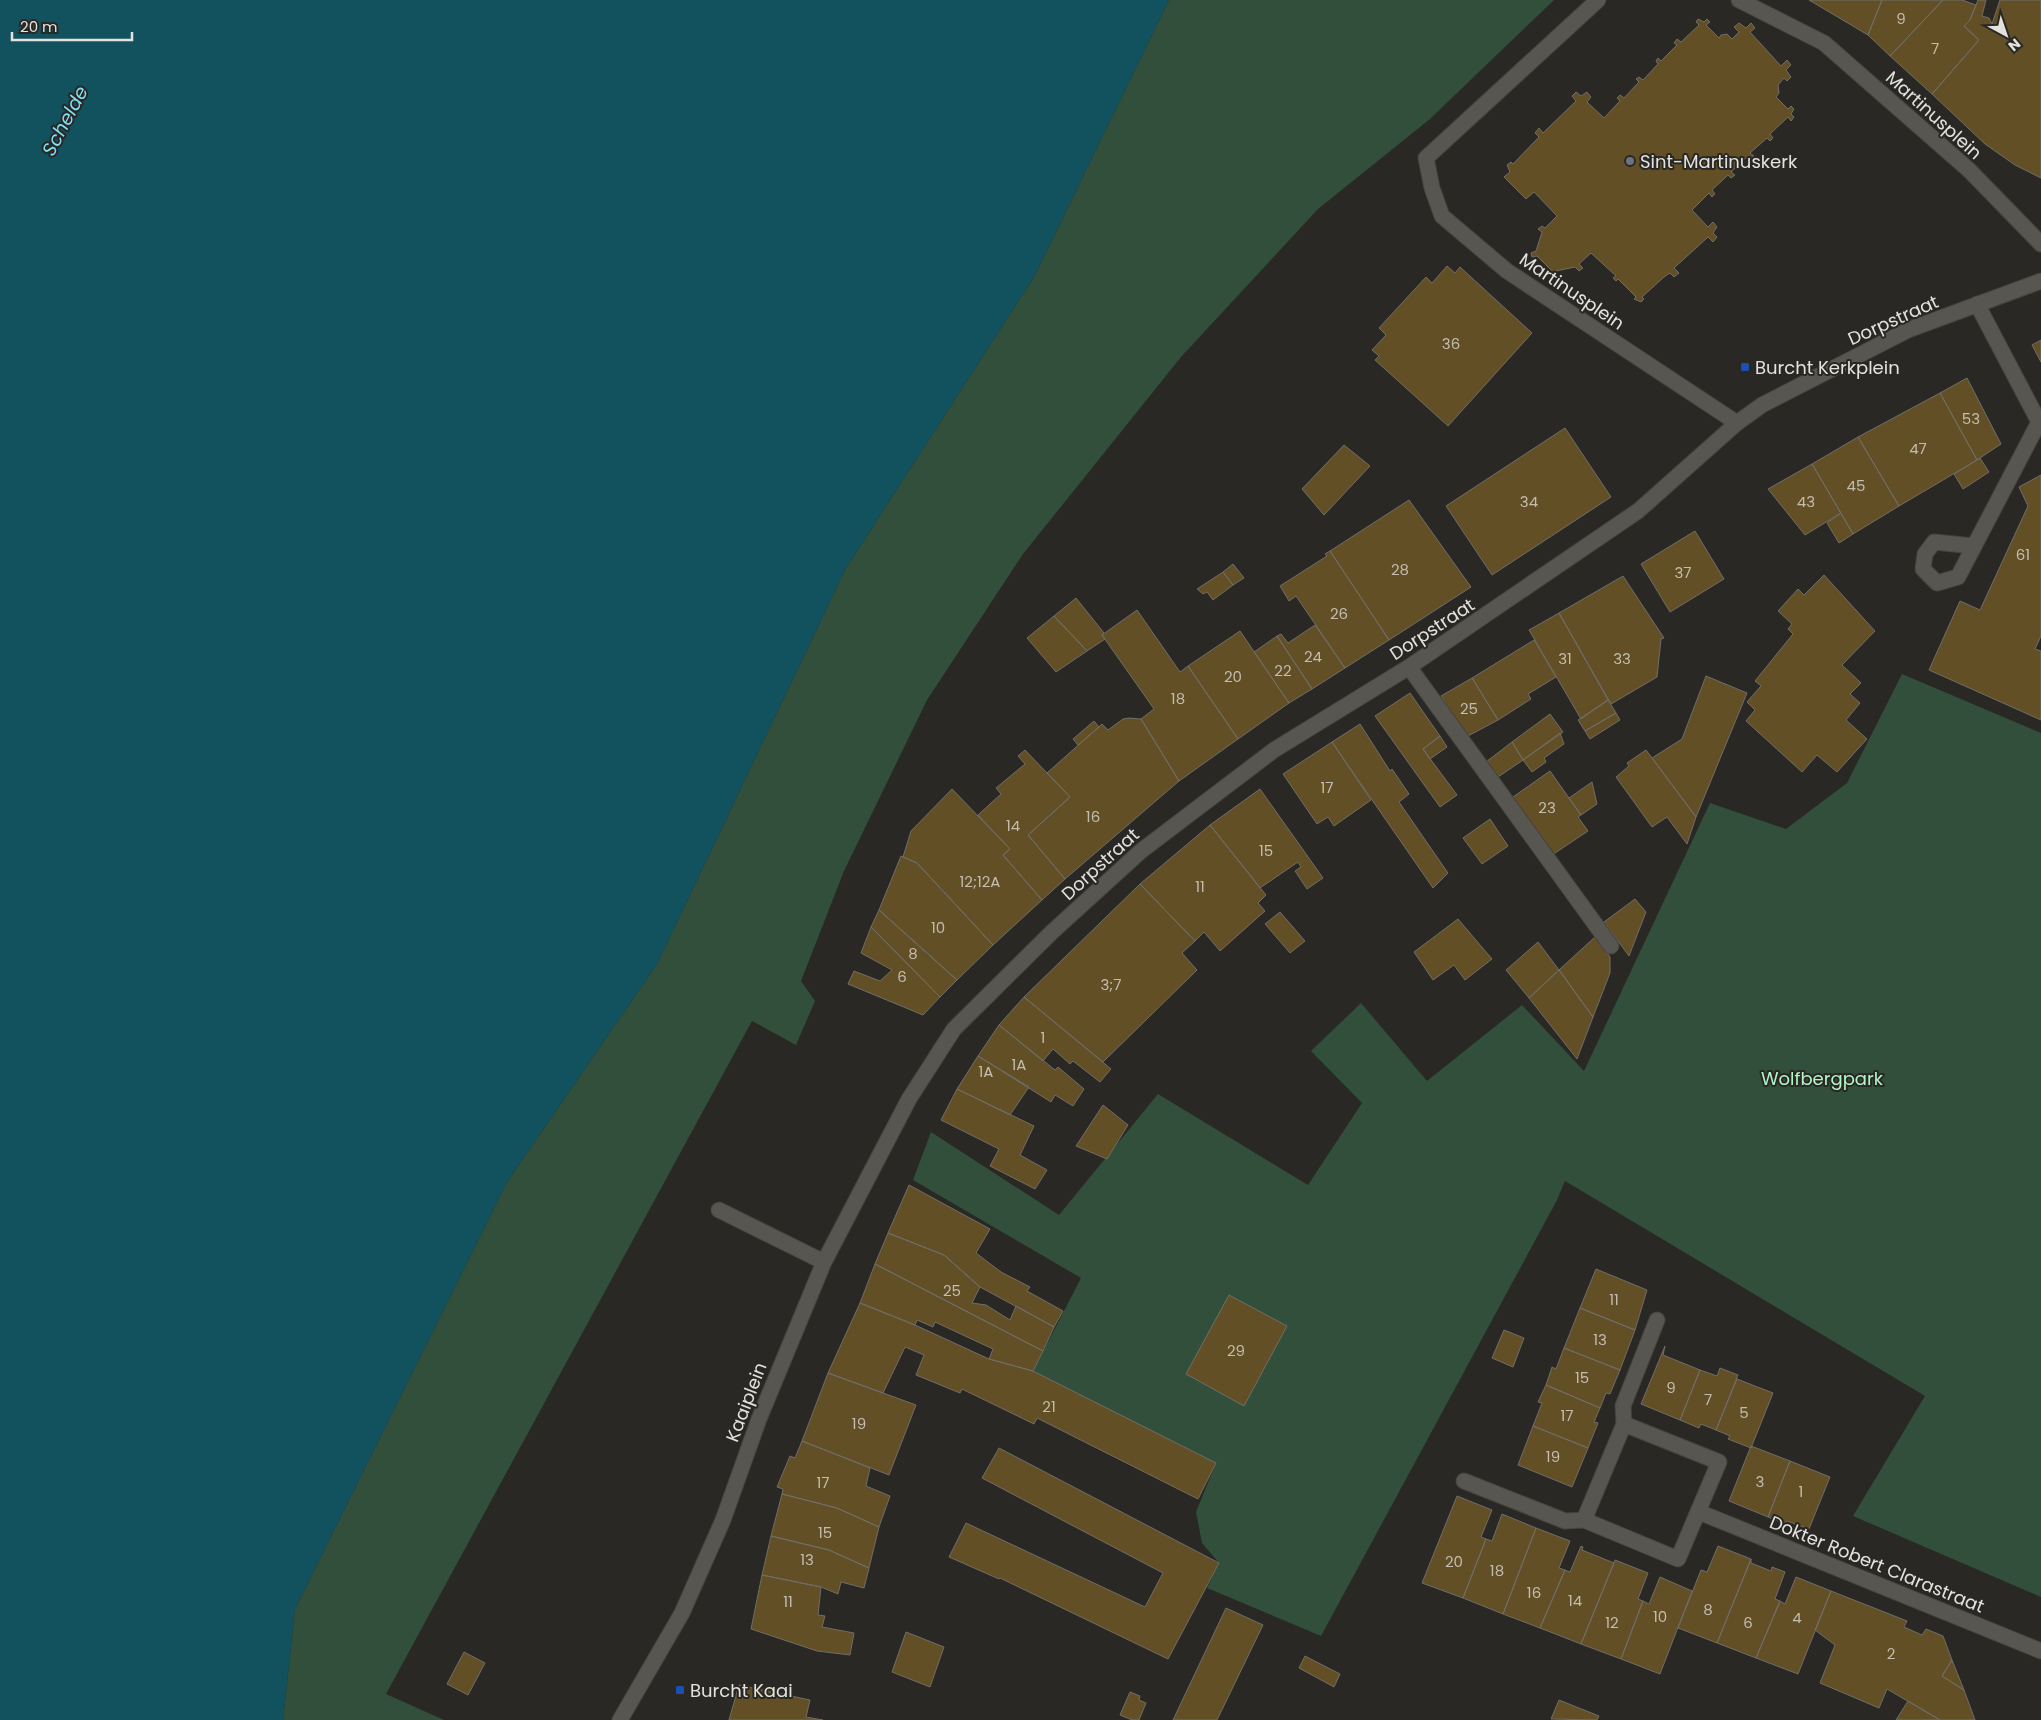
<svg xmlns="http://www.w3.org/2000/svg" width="2041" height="1720" font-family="Poppins,sans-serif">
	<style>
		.green { fill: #314f3b }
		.water { fill: #12525e }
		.building { fill: #634f25; stroke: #706e69 }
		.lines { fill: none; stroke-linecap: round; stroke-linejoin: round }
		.minor-casing { stroke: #45433f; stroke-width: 17 }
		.minor { stroke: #585651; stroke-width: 15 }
		.worship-dot { fill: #6b7280; stroke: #2a2824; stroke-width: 2 }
		.transit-dot { fill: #1a4fb4; stroke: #2a2824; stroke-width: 2 }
		.labels { text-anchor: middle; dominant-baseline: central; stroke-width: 4; stroke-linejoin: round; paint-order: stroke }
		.number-label { font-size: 15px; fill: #c3bdb0 }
		.street-label { font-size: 18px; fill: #e3e2df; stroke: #2a2824 }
		.poi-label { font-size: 18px; fill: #e3e2df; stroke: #2a2824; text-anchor: start }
		.park-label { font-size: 18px; fill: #b1f6c7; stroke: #2a2824 }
		.water-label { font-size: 19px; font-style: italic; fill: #81dff5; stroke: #2a2824 }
	</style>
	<rect width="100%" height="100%" fill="#2a2824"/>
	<!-- green -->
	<path class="green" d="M 1169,0 L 1554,0 L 1430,119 L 1318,209 L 1181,357 L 1023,554 L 927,700 L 844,871 L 801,981 L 815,1001 L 796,1045 L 752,1021 L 386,1694 L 444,1720 L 283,1720 L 295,1609 L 507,1182 L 657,964 L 846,568 L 1034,277 Z
		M 1902,674 L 2041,733 L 2041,1597 L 1853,1516 L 1925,1396 L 1565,1181 L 1556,1202 L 1321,1636 L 1207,1588 L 1219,1563 L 1202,1543 L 1196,1512 L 1216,1463 L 1033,1371 L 1081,1278 L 913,1180 L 931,1132 L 1059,1215 L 1158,1094 L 1308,1185 L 1362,1103 L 1311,1051 L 1361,1003 L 1427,1081 L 1522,1005 L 1584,1071 L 1710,803 L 1786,829 L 1847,783 Z"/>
	<!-- water -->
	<path class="water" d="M 0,0 L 1169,0 L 1034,277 L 846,568 L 657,964 L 507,1182 L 295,1609 L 283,1720 L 0,1720 Z"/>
	<!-- building -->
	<path class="building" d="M 1809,0 L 1882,0 L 1868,35 Z
		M 1882,0 L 1943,0 L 1890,56 L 1868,35 Z
		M 1943,0 L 1962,0 L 1976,5 L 1970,20 L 1964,26 L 1979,40 L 1932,94 L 1890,56 Z
		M 1978,0 L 1986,0 L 1982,16 L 1989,18 L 1992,24 L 2000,0 L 2041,0 L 2041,178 L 2015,165 L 1985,144 L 1932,94 L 1979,40 L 1964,26 L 1970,20 Z
		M 1698,19 L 1704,22 L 1707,19 L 1710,22 L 1706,25 L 1719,38 L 1721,35 L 1727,34 L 1732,39 L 1739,32 L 1734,27 L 1739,23 L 1746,28 L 1751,23 L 1755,28 L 1750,32 L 1781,66 L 1787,60 L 1791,65 L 1786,70 L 1791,77 L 1787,81 L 1784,78 L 1778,85 L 1779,93 L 1776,97 L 1788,109 L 1791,106 L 1794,109 L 1791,114 L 1794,117 L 1791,121 L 1788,117 L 1770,134 L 1773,138 L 1770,141 L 1767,138 L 1750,153 L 1754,156 L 1750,159 L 1748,156 L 1731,172 L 1735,175 L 1731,178 L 1728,175 L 1712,190 L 1715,194 L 1712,197 L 1709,193 L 1692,210 L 1708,227 L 1713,222 L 1717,227 L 1713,233 L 1717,237 L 1713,242 L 1708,237 L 1674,268 L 1679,273 L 1674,277 L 1670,273 L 1664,277 L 1642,297 L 1644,299 L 1641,302 L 1634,299 L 1636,297 L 1618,279 L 1616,281 L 1613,278 L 1616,276 L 1591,253 L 1579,264 L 1583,268 L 1579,271 L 1575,267 L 1556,271 L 1554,276 L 1550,274 L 1551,270 L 1537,256 L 1532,257 L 1531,253 L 1536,251 L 1542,232 L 1538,229 L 1542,226 L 1545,228 L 1557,216 L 1534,192 L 1526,199 L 1504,177 L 1510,172 L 1507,165 L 1511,162 L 1513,164 L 1539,137 L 1535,133 L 1539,128 L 1543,133 L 1576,101 L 1572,96 L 1576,92 L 1581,96 L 1587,92 L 1591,97 L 1587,102 L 1604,118 L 1620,101 L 1617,98 L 1620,95 L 1624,98 L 1639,82 L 1636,79 L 1639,77 L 1643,80 L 1658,64 L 1656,61 L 1658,58 L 1661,61 L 1677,45 L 1674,43 L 1677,39 L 1681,42 L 1699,25 L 1696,22 Z
		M 1447,266 L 1455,273 L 1460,267 L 1532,333 L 1448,426 L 1375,360 L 1379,356 L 1372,350 L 1386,335 L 1379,328 L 1426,277 L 1432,283 Z
		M 2041,340 L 2041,362 L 2032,345 Z
		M 1967,378 L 2001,444 L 1977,460 L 1940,393 Z
		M 1940,393 L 1977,460 L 1899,506 L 1858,437 Z
		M 1565,428 L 1611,497 L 1492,575 L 1446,506 Z
		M 1858,437 L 1899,506 L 1853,534 L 1812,464 Z
		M 1344,445 L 1370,466 L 1324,515 L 1302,489 Z
		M 1980,458 L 1989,472 L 1963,489 L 1954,474 Z
		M 1812,464 L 1841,513 L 1805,535 L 1768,489 Z
		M 2041,475 L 2041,636 L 2035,649 L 2041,651 L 2041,720 L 1929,670 L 1960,601 L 1980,610 L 2028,506 L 2019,487 Z
		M 1409,500 L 1471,587 L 1389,640 L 1330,551 Z
		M 1841,513 L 1853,534 L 1839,543 L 1827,523 Z
		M 1695,531 L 1724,579 L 1670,612 L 1641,564 Z
		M 1330,551 L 1389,640 L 1345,668 L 1296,596 L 1289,601 L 1280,586 L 1327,556 L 1325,554 Z
		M 1233,564 L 1244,578 L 1233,585 L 1223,572 Z
		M 1223,572 L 1233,585 L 1213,600 L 1207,592 L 1203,594 L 1197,589 Z
		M 1824,575 L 1875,631 L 1842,665 L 1861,683 L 1850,694 L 1860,703 L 1846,720 L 1867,739 L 1837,772 L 1817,755 L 1802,772 L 1746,721 L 1755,710 L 1747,702 L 1761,686 L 1755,681 L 1793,634 L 1788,629 L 1792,624 L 1778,611 L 1798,589 L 1804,595 Z
		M 1623,576 L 1664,638 L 1661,639 L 1657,677 L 1611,704 L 1559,613 Z
		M 1076,598 L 1104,633 L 1102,635 L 1105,639 L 1087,651 L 1054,616 Z
		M 1137,610 L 1180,672 L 1188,666 L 1238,739 L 1179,781 L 1141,719 L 1154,709 L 1102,635 Z
		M 1559,613 L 1608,700 L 1581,719 L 1529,630 Z
		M 1054,616 L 1087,651 L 1056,672 L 1027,638 Z
		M 1315,625 L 1345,668 L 1312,689 L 1277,636 L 1281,634 L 1288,643 Z
		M 1240,631 L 1289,703 L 1238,739 L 1188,666 Z
		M 1277,636 L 1312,689 L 1289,703 L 1254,652 Z
		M 1534,640 L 1556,677 L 1528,694 L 1531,699 L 1498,720 L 1472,678 Z
		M 1706,676 L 1747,693 L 1696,817 L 1652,758 L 1682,739 Z
		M 1472,678 L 1498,720 L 1466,737 L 1441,696 Z
		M 1410,693 L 1440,736 L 1423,749 L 1457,795 L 1440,807 L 1375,716 Z
		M 1608,700 L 1616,713 L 1585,731 L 1578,720 Z
		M 1616,713 L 1620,720 L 1590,739 L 1585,731 Z
		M 1550,714 L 1563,732 L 1523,760 L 1512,742 Z
		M 1129,718 L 1141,719 L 1179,781 L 1065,879 L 1028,835 L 1070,797 L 1047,773 L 1102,724 L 1108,730 L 1123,719 Z
		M 1094,721 L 1099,727 L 1078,745 L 1073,739 Z
		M 1360,724 L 1390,771 L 1392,769 L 1409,794 L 1399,802 L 1448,873 L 1433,888 L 1332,742 Z
		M 1560,733 L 1564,744 L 1544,758 L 1546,762 L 1532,772 L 1523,760 Z
		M 1440,736 L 1447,747 L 1430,759 L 1423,749 Z
		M 1332,742 L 1371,800 L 1334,826 L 1328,817 L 1317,824 L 1283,774 Z
		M 1512,742 L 1523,760 L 1498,777 L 1486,762 Z
		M 1025,750 L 1070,797 L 1028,835 L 1065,879 L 1042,900 L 1003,855 L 1010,849 L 978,815 L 1001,794 L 996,788 L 1025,764 L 1018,756 Z
		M 1646,750 L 1696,817 L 1687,844 L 1667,817 L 1652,827 L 1616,777 L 1629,766 L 1627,763 Z
		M 1550,771 L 1581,815 L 1578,817 L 1588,831 L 1552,855 L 1513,797 Z
		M 1592,782 L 1597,804 L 1581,815 L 1569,798 Z
		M 952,789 L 1010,849 L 1003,855 L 1042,900 L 993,945 L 917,863 L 903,857 L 911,831 Z
		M 1260,789 L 1323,878 L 1307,889 L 1295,871 L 1301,867 L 1298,862 L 1260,888 L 1210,825 Z
		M 1490,819 L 1508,846 L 1482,864 L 1463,838 Z
		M 1210,825 L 1266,895 L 1258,903 L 1265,911 L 1220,951 L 1204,932 L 1195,941 L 1140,884 Z
		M 901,856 L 917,863 L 993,945 L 957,980 L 879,910 Z
		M 1140,884 L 1195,941 L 1182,953 L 1197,970 L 1103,1062 L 1024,997 Z
		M 1635,899 L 1646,912 L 1629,956 L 1604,922 Z
		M 879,910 L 957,980 L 940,997 L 871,927 Z
		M 1280,912 L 1305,941 L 1290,953 L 1265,924 Z
		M 1458,919 L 1492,959 L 1465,980 L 1454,965 L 1433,980 L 1414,952 Z
		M 871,927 L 940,997 L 923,1015 L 848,984 L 854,971 L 880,981 L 892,970 L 861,953 Z
		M 1595,937 L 1610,957 L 1610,973 L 1593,1017 L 1559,970 Z
		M 1538,942 L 1559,970 L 1529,998 L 1506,970 Z
		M 1559,970 L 1593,1017 L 1577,1059 L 1529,998 Z
		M 1024,997 L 1111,1069 L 1100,1082 L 1073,1061 L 1070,1064 L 1053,1049 L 1043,1061 L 999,1025 Z
		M 999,1025 L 1055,1070 L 1058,1067 L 1084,1089 L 1073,1106 L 1055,1095 L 1051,1102 L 978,1056 Z
		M 978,1056 L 1029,1087 L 1010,1115 L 957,1089 Z
		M 957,1089 L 1034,1126 L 1020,1155 L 1047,1170 L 1035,1189 L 990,1166 L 999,1149 L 941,1120 Z
		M 1103,1105 L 1128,1125 L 1107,1159 L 1076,1146 Z
		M 909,1185 L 990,1229 L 976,1253 L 1001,1272 L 1030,1287 L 1027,1291 L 1063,1311 L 1054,1327 L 980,1287 L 944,1255 L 888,1233 Z
		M 888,1233 L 944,1255 L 980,1287 L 972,1303 L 986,1305 L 1010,1320 L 1016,1306 L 1054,1327 L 1043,1351 L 875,1264 Z
		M 875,1264 L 1043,1351 L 1033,1371 L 989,1359 L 993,1349 L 935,1322 L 933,1327 L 917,1320 L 915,1325 L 860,1303 Z
		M 1596,1269 L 1647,1290 L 1635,1330 L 1580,1308 Z
		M 1229,1295 L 1287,1326 L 1244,1406 L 1186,1374 Z
		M 860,1303 L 915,1325 L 989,1359 L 1033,1371 L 1216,1463 L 1198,1499 L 1037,1418 L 1034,1424 L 962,1389 L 960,1393 L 916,1375 L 924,1355 L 905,1347 L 883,1393 L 828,1373 Z
		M 1580,1308 L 1635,1330 L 1620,1370 L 1564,1348 Z
		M 1504,1330 L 1524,1338 L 1513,1367 L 1492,1358 Z
		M 1665,1346 L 1663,1355 L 1700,1370 L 1680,1420 L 1641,1404 Z
		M 1564,1348 L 1620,1370 L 1610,1394 L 1606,1393 L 1600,1408 L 1546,1385 L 1552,1367 L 1556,1369 Z
		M 1720,1368 L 1738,1375 L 1716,1430 L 1701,1424 L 1699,1428 L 1680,1420 L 1700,1370 L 1717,1376 Z
		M 828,1373 L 916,1405 L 889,1475 L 802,1441 Z
		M 1737,1379 L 1773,1393 L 1751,1448 L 1728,1439 L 1730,1436 L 1716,1430 Z
		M 1546,1385 L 1600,1408 L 1594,1422 L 1598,1423 L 1588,1448 L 1533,1426 L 1542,1403 L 1538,1402 Z
		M 1533,1426 L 1588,1448 L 1572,1487 L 1518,1465 Z
		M 802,1441 L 870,1468 L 866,1486 L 890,1496 L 879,1527 L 837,1508 L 782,1494 L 783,1489 L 777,1487 L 790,1456 L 795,1458 Z
		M 1751,1446 L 1790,1461 L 1768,1517 L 1729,1501 Z
		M 999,1448 L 1219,1563 L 1168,1659 L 1000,1578 L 999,1579 L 949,1557 L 966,1523 L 1145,1607 L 1163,1573 L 982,1478 Z
		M 1790,1461 L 1830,1477 L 1809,1529 L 1787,1521 L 1785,1524 L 1768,1517 Z
		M 782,1494 L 837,1508 L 879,1527 L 869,1568 L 829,1550 L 771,1536 Z
		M 1457,1496 L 1492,1510 L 1481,1537 L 1486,1539 L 1463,1598 L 1422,1583 Z
		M 1502,1514 L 1536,1528 L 1503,1614 L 1463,1598 L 1486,1539 L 1492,1541 Z
		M 1536,1528 L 1570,1541 L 1559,1568 L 1565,1570 L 1540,1628 L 1503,1614 Z
		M 771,1536 L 829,1550 L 869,1568 L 864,1588 L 841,1582 L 838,1594 L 821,1587 L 762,1575 Z
		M 1581,1546 L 1583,1547 L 1582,1550 L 1614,1563 L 1581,1644 L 1540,1628 L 1565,1570 L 1570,1572 Z
		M 1718,1546 L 1751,1559 L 1717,1643 L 1678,1628 L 1701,1570 L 1707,1572 Z
		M 1751,1559 L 1751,1563 L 1771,1571 L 1772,1567 L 1785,1572 L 1775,1599 L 1780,1601 L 1756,1658 L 1717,1643 Z
		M 1615,1560 L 1648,1573 L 1638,1599 L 1643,1601 L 1621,1659 L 1581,1644 Z
		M 762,1575 L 821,1587 L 818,1615 L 825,1616 L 822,1627 L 854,1633 L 850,1655 L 817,1651 L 751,1629 Z
		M 1660,1577 L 1692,1591 L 1660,1674 L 1621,1659 L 1643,1601 L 1649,1604 Z
		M 1796,1577 L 1831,1591 L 1798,1674 L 1756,1658 L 1780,1601 L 1785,1604 Z
		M 1831,1591 L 1907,1621 L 1904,1627 L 1922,1635 L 1926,1629 L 1943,1636 L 1952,1660 L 1942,1676 L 1964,1690 L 1975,1720 L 1940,1720 L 1887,1689 L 1879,1708 L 1820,1683 L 1835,1645 L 1815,1630 Z
		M 1226,1608 L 1263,1625 L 1217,1720 L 1173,1720 Z
		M 906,1632 L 944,1647 L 930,1687 L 892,1672 Z
		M 464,1652 L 485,1663 L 468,1695 L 447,1684 Z
		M 1305,1656 L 1340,1674 L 1334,1687 L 1299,1668 Z
		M 1952,1660 L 1964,1690 L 1942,1676 Z
		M 739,1685 L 810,1700 L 806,1717 L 823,1720 L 729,1720 Z
		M 1130,1692 L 1140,1696 L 1139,1700 L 1146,1703 L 1139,1720 L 1132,1720 L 1120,1715 Z
		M 1559,1700 L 1599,1716 L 1597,1720 L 1551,1719 Z
		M 1908,1701 L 1940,1720 L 1896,1720 Z"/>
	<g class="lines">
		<defs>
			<path id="minor" d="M 1598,0 L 1426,158 L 1432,188 L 1442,216 L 1507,271 L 1737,423
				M 1739,0 L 1824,43 L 1969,170 L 2041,244
				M 1974,546 L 1934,542 L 1925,554 L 1923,569 L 1937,583 L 1958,577 L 2039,422 L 1977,304
				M 1409,667 L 1611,946
				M 719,1210 L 824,1262
				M 1624,1424 L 1719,1462 L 1678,1559 L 1584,1520 Z
				M 1624,1424 L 1623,1406 L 1657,1320
				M 1464,1481 L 1565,1521 L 1584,1520
				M 1699,1512 L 2041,1651
				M 620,1720 L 682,1613 L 723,1520 L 759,1419 L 824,1262 L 909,1099 L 954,1029 L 1052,932 L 1141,851 L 1274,750 L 1409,667 L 1638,511 L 1737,423 L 1762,405 L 1908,330 L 2041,281"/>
		</defs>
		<!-- minor casing -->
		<use href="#minor" class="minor-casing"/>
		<!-- minor -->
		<use href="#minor" class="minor"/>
	</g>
	<!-- markers -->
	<circle class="worship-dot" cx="1630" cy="161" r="5"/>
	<g class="transit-dot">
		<rect x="1740" y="362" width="10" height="10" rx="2.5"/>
		<rect x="675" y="1685" width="10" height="10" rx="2.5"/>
	</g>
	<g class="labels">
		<!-- number labels -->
		<g class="number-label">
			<text x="1901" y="18">9</text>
			<text x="1935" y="48">7</text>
			<text x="1451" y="343">36</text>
			<text x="1971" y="418">53</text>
			<text x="1918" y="448">47</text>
			<text x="1856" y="485">45</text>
			<text x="1529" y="501">34</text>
			<text x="1806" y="501">43</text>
			<text x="2023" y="554">61</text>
			<text x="1400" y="569">28</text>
			<text x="1683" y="572">37</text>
			<text x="1339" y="613">26</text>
			<text x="1313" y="656">24</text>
			<text x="1565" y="658">31</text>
			<text x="1622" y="658">33</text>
			<text x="1283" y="670">22</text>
			<text x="1233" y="676">20</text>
			<text x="1178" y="698">18</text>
			<text x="1469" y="708">25</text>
			<text x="1327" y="787">17</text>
			<text x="1547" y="807">23</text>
			<text x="1093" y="816">16</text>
			<text x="1013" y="825">14</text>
			<text x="1266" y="850">15</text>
			<text x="980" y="881">12;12A</text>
			<text x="1200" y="886">11</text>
			<text x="938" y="927">10</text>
			<text x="913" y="953">8</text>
			<text x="902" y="976">6</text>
			<text x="1111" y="984">3;7</text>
			<text x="1043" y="1037">1</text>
			<text x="1019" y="1064">1A</text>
			<text x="986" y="1071">1A</text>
			<text x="952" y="1290">25</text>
			<text x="1614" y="1299">11</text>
			<text x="1600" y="1339">13</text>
			<text x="1236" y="1350">29</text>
			<text x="1582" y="1377">15</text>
			<text x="1671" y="1387">9</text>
			<text x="1708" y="1399">7</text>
			<text x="1049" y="1406">21</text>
			<text x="1744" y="1412">5</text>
			<text x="1567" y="1415">17</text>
			<text x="859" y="1423">19</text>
			<text x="1553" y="1456">19</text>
			<text x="1760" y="1481">3</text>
			<text x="823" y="1482">17</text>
			<text x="1801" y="1491">1</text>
			<text x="825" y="1532">15</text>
			<text x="807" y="1559">13</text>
			<text x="1454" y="1561">20</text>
			<text x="1497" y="1570">18</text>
			<text x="1534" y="1592">16</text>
			<text x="1575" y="1600">14</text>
			<text x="788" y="1601">11</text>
			<text x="1708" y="1609">8</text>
			<text x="1660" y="1616">10</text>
			<text x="1797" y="1617">4</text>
			<text x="1612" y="1622">12</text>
			<text x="1748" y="1622">6</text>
			<text x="1891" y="1653">2</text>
		</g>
		<!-- street labels -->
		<g class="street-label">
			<text transform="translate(1934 115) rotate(42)">Martinusplein</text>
			<text transform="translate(1572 291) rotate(34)">Martinusplein</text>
			<text transform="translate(1893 320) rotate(-24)">Dorpstraat</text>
			<text transform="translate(1432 629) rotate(-33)">Dorpstraat</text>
			<text transform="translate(1100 864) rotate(-42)">Dorpstraat</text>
			<text transform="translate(746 1402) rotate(-69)">Kaaiplein</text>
			<text transform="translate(1877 1564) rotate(22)">Dokter Robert Clarastraat</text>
		</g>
		<!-- poi labels -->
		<g class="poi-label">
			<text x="1640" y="161">Sint-Martinuskerk</text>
			<text x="1755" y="367">Burcht Kerkplein</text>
			<text x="690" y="1690">Burcht Kaai</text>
		</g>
		<!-- park labels -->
		<g class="park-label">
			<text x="1822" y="1078">Wolfbergpark</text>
		</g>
		<!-- water labels -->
		<g class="water-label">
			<text transform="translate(65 121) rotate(-62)">Schelde</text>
		</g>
	</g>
	<!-- north arrow -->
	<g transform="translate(2006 35) rotate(140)" stroke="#2a2824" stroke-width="4" paint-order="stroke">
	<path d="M0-4L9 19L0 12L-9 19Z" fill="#e3e2df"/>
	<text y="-8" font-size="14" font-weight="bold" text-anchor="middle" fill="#e3e2df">N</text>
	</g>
	<!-- scale -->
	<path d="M12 32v8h120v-8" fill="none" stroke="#e3e2df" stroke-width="2.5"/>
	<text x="20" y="32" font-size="15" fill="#e3e2df" stroke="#2a2824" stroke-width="4" paint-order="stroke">20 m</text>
</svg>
